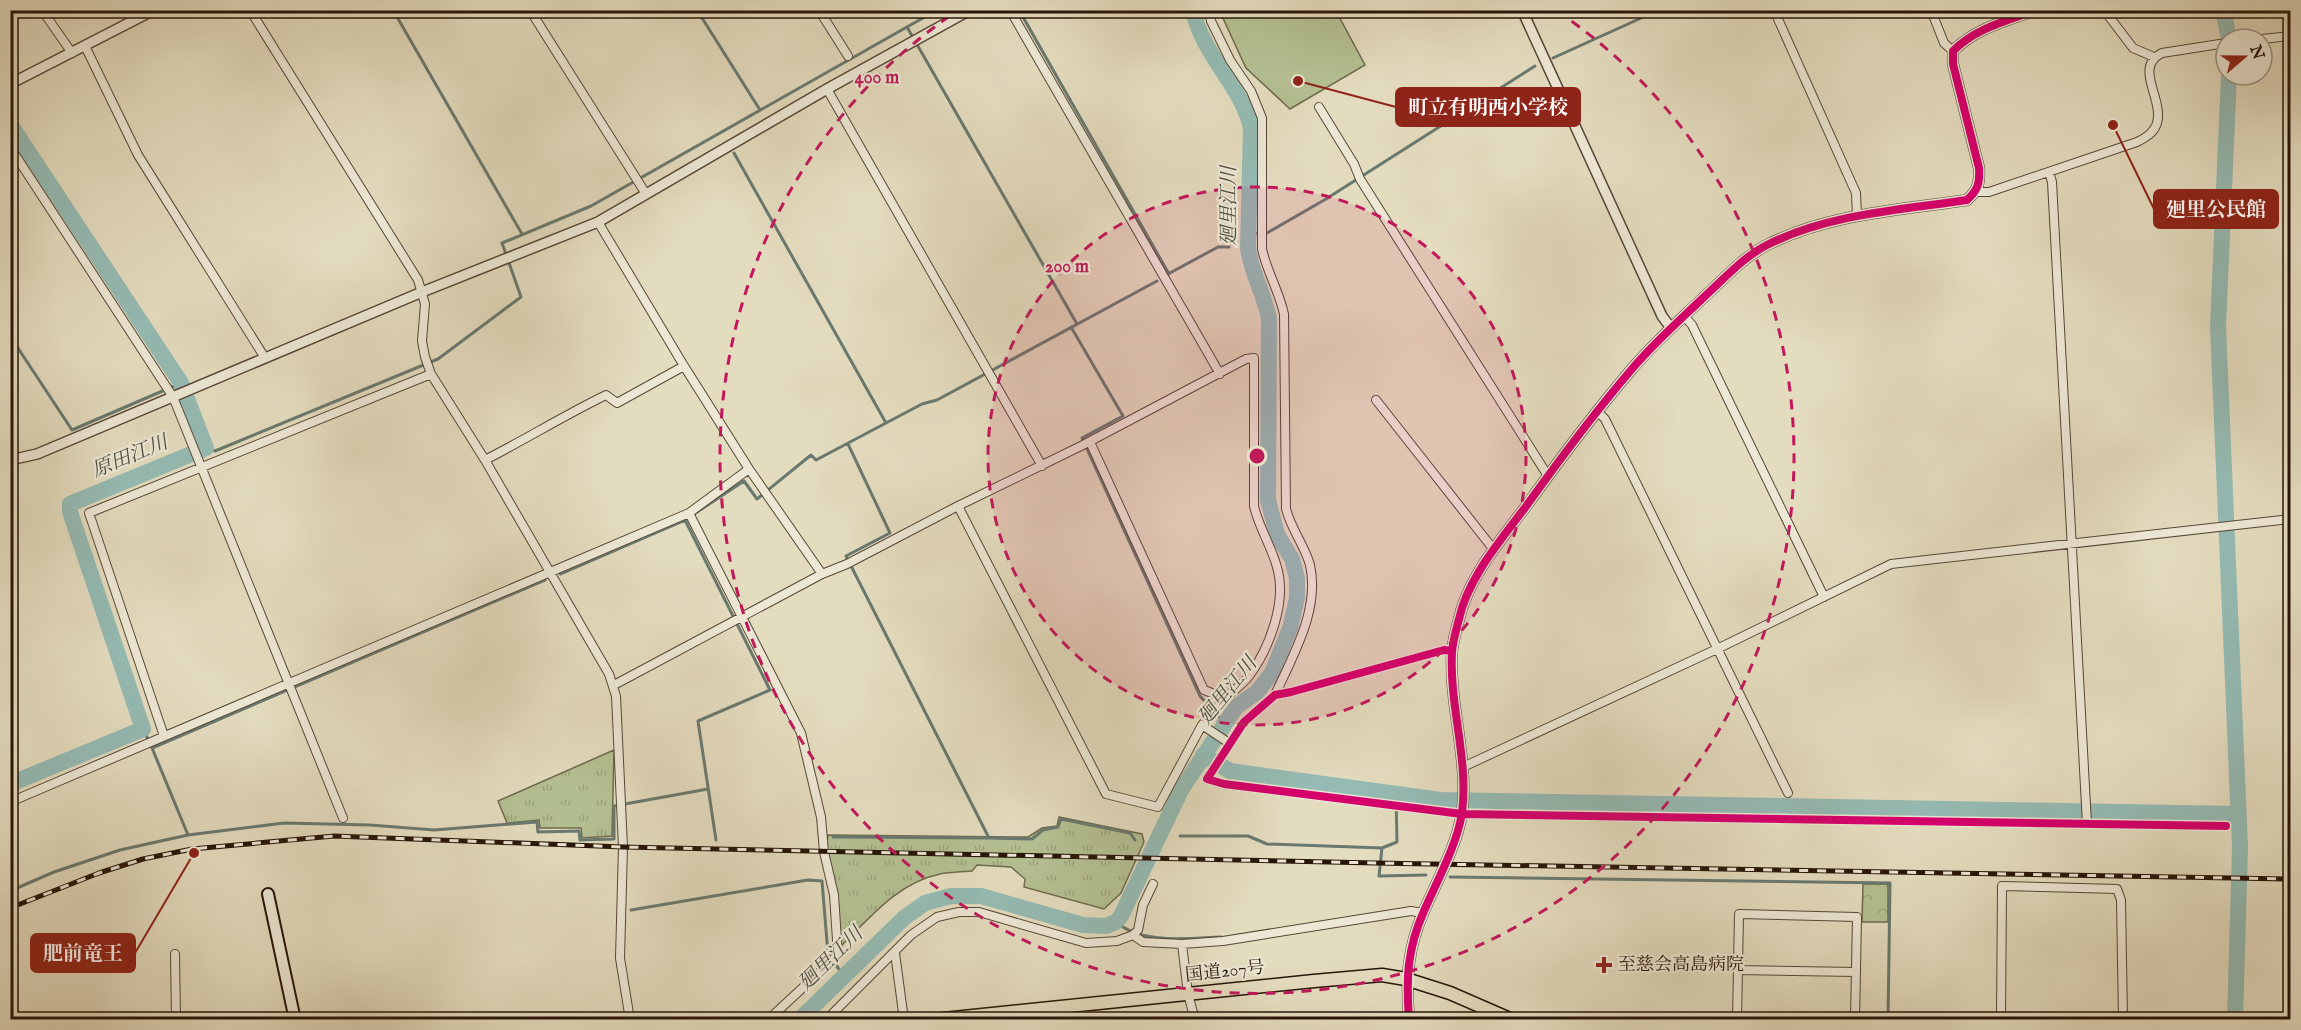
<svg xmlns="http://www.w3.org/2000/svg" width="2301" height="1030" font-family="'IM FELL English','Noto Serif JP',serif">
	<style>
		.grass { fill: url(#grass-tufts); stroke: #6e6a4d; stroke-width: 1.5 }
		.park { fill: url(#park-crowns); stroke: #6e6a4d; stroke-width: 1.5 }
		.pitch { fill: #b4c092; stroke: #6e6a4d; stroke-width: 1.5 }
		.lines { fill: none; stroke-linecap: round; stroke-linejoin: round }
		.stream { stroke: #69796f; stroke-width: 3 }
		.river { stroke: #95bbb4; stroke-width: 16 }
		.minor-casing { stroke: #564736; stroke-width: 10 }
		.tertiary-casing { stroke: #564736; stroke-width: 12 }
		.secondary-casing { stroke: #271508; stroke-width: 14 }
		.trunk-casing { stroke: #271508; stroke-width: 15 }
		.minor { stroke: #ede8d5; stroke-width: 8 }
		.tertiary { stroke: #ede8d5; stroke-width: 9 }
		.secondary { stroke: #ede8d5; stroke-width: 10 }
		.trunk { stroke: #e4dcbf; stroke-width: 12 }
		.rail-casing { stroke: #271508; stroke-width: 5 }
		.rail { stroke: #ede8d5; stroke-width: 3; stroke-dasharray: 9; stroke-linecap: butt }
		.cycleway-casing { stroke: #ede8d5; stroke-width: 11 }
		.cycleway { stroke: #d6006c; stroke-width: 8 }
		.ring { fill: none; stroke: #c2185b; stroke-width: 3; stroke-dasharray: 10 8 }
		.poi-dot { fill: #8f2418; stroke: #ede8d5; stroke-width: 2 }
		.labels { text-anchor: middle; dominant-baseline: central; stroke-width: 4.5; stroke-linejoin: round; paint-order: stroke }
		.poi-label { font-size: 18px; fill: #271508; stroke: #ede8d5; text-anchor: start }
		.street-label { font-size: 18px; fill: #271508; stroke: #ede8d5 }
		.water-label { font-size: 20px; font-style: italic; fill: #4e4f44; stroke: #ede8d5 }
		.centre { fill: #c2185b; stroke: #ede8d5; stroke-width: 3 }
		.ring-label { font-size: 18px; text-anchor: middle; font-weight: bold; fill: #c2185b; stroke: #ede8d5; stroke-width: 4.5; stroke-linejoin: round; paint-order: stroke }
		.leader { fill: none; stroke: #8f2418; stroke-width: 2 }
		.callout-dot { fill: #8f2418; stroke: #ede8d5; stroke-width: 2 }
		.callout { fill: #8f2418; stroke: #8f2418; stroke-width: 2 }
		.callout-label { font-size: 20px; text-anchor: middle; font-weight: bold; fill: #fff }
	</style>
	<defs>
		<pattern id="grass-tufts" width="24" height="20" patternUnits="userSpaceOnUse" patternTransform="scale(1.5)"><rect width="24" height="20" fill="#b4c092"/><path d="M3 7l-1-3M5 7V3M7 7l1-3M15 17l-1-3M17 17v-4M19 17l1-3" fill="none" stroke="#9ba47c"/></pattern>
		<pattern id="park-crowns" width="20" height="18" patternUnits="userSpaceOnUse" patternTransform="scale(1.5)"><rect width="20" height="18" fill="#b4c092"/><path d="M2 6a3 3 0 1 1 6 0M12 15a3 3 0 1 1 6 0" fill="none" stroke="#9ba47c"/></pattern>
	</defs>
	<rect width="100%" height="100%" fill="#e4dcbf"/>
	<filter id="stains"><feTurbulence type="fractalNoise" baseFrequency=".00333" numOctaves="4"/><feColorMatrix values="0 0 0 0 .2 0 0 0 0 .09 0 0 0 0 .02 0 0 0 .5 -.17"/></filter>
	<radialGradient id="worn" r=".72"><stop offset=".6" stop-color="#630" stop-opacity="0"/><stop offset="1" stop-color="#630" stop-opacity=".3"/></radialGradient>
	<!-- grass -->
	<path class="grass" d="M 614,750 L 612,836 L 582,838 L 581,828 L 540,828 L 539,820 L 507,823 L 498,801 Z
		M 1059,817 L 1142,834 L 1144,842 L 1121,893 L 1104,909 L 1024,887 L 1025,879 L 1011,867 L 977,865 L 972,871 C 962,872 950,872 940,874 C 897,883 870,918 840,947 L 826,847 L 828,835 L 1028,837 L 1042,828 L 1057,826 Z"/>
	<!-- park -->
	<path class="park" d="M 1863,884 L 1888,884 L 1888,922 L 1862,922 Z"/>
	<!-- pitch -->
	<path class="pitch" d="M 1222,10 L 1336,11 L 1365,65 L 1290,109 L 1246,68 L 1221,14 Z"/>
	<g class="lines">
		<!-- stream -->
		<path class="stream" d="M 393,10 L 522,234
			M 697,10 L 760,110
			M 1019,10 L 1169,274
			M 907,27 L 1077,324
			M 1553,58 L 1650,14 L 1648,10
			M 734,153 L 886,423
			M 1247,234 L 1267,233 L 1326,199 L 1535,66
			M 1242,249 L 1248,249
			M 1168,274 L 1218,247 L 1229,247
			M 1071,327 L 1123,416 L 1082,438 L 1200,696 L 1208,705
			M 10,336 L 72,430 L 181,383
			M 848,444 L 890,533 L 846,556 L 989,838 L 1032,839 L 1043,830 L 1058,827 L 1061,819 L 1130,833 L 1135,840
			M 206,448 L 215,451 L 438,359 L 521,297 L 502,243 L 591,206 L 937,10
			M 685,520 L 770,690 L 698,721 L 716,840
			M 560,574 L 685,520 L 744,481 L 757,499 L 811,455 L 816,460 L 922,404 L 937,400 L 1157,281
			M 1219,717 L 1227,720
			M 143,729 L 152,748 L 545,580
			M 152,748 L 188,835
			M 1180,836 L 1248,836 L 1267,844 L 1382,848 L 1397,842 L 1396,794
			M 833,837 L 989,838
			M 1382,848 L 1379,876 L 1426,875
			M 1450,877 L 1890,883 L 1888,1020
			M 10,891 L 54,872 L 120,850 L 188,835 L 284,823 L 370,825 L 434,830 L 537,822 L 538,832 L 579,831 L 580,840 L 614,839 L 614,806 L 708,789
			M 631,910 L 808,880 L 822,881 L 828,954 L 844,976
			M 1116,922 C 1143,945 1188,938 1221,937"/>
		<!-- river -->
		<path class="river" d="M 2223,10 L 2229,39
			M 2229,75 L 2218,327 L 2240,847 L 2235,1020
			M 10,124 L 181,383 L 206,448 L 70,504 L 70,512 L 143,729 L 10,784
			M 1203,755 L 1230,771 L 1441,800 L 2238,814
			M 799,1020 L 904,918 L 925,903 L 951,896 L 981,896 L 1083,925 L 1106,926 L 1116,922 L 1121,916 L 1181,790 L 1236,707 L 1257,692 L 1272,673 L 1290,628 L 1297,598 L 1297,578 L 1292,559 L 1277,534 L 1268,500 L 1269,318 C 1264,294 1252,274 1248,249 L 1251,128 C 1242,86 1202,55 1193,10"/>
		<defs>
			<path id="minor" d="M 42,10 L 72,53
				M 250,10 L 418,280 L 425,304 L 422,341 L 425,357 L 431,374 L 485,460 L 609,674 L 616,696 L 623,847 L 620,958 L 630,1020
				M 530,10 L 646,194
				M 819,10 L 848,56
				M 1010,10 L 1220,374
				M 1209,10 L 1211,21 L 1230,60 L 1251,91 L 1262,118 L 1262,249 C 1267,272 1279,291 1284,314 L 1286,509 C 1291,529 1305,546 1310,565 C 1320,610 1293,655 1275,695
				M 1774,10 L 1856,193 L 1857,217
				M 1931,10 L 1944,43 L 1953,51
				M 2104,10 L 2133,48 L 2154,57
				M 2262,39 L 2290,36
				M 85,46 L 138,155 L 265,358
				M 827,89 L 1042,466
				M 1319,107 L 1354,164 L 1360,179 L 1548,476
				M 10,147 L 173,397 L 343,818
				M 2049,172 L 2052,182 L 2087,824
				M 1976,192 L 1989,192 L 2137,142 C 2145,138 2154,133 2157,123 C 2164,99 2133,67 2162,53 L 2226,43
				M 598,222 L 684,366 L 749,469 L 822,574
				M 1684,316 L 1692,325 L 1824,597
				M 1376,400 L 1494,550
				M 1597,411 L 1605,419 L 1788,793
				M 485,460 C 526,439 565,415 606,395 L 617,403 L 684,366
				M 958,506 L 1106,794 L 1158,807 L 1202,725 L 1225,698 L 1204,690 L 1090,442
				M 689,513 L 801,733 L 821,817 L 824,852 L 834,895 L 838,955 L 768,1020
				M 1452,651 L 1444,650 L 1291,692 L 1275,695 L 1244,722 L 1207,779 L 1224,784 L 1462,814 L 2226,826
				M 614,685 L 822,574 L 847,564 L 958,506 L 1081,446 L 1246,359 L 1254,358 L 1254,506 C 1259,529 1273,548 1278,571 C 1286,604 1269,649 1249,676 C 1243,684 1233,691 1225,698
				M 1202,725 L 1229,743
				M 164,736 L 89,513 L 431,374
				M 1463,767 L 1717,649 L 1891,564 L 2290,519
				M 10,802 L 689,513 L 749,469
				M 1133,935 L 1138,930 L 1143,905 L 1153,884
				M 1182,944 L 1188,994 L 1195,1020
				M 895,953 L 904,1020
				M 175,954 L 176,1020
				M 1738,970 L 1856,972
				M 826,1020 L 911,935 L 937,917 L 959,912 L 979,912 L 1086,943 L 1117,941 L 1133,935 L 1143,942 L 1182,944 L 1223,941 L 1411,911 L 1423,913
				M 1737,1020 L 1739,914 L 1857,917 L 1855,1020
				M 2001,1020 L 2002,886 L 2117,889 L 2121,900 L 2123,1020"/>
			<path id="tertiary" d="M 1522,10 L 1662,316 L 1671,328
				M 10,84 L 154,10
				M 10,460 L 37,454 L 422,292 L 598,222 L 827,89 L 970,10
				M 1409,1020 C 1406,979 1407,949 1424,911 C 1437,881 1457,845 1462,813 C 1469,759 1449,706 1452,652 C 1453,641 1456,630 1459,619 C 1468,577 1502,539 1527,505 C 1560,459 1595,412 1632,369 C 1654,343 1679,321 1703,298 C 1723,280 1743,257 1767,245 C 1828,214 1900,210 1967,200 C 1978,190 1980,183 1979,168 L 1953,64 L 1953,51 C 1976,28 2006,21 2036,10"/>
			<path id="secondary" d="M 268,894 L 295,1020"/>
			<path id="trunk" d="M 934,1020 L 1314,981 L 1382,975 L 1406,979 L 1450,993 L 1512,1020"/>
		</defs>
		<!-- minor casing -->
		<use href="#minor" class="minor-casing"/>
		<!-- tertiary casing -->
		<use href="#tertiary" class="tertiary-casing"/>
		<!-- secondary casing -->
		<use href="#secondary" class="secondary-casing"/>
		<!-- trunk casing -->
		<use href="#trunk" class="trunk-casing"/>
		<!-- minor -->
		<use href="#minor" class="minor"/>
		<!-- tertiary -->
		<use href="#tertiary" class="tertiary"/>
		<!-- secondary -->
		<use href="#secondary" class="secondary"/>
		<!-- trunk -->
		<use href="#trunk" class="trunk"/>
		<defs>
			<path id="rail" d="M 10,908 L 99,873 L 143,859 L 192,849 L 334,836 L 623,847 L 1376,863 L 2290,879"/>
		</defs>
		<!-- rail casing -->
		<use href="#rail" class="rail-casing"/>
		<!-- rail -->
		<use href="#rail" class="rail"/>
		<defs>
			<path id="cycleway" d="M 1452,651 L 1444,650 L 1291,692 L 1275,695 L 1244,722 L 1207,779 L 1224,784 L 1462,814 L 2226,826
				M 1409,1020 C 1406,979 1407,949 1424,911 C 1437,881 1457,845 1462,813 C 1469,759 1449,706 1452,652 C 1453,641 1456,630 1459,619 C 1468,577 1502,539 1527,505 C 1560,459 1595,412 1632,369 C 1654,343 1679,321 1703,298 C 1723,280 1743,257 1767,245 C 1828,214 1900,210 1967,200 C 1978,190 1980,183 1979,168 L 1953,64 L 1953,51 C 1976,28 2006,21 2036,10"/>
		</defs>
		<!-- cycleway casing -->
		<use href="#cycleway" class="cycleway-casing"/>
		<!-- cycleway -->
		<use href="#cycleway" class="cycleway"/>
	</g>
	<!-- distance rings -->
	<circle cx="1257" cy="456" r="269" fill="#c2185b" fill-opacity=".12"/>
	<g class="ring">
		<circle cx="1257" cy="456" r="269"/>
		<path d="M1557 11A537 537 0 1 1 957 11"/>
	</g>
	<!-- markers -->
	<path class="poi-dot" d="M1601 956h6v6h6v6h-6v6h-6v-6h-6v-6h6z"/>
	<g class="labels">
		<!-- poi labels -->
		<g class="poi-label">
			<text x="1618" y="965">至慈会高島病院</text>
		</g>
		<!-- street labels -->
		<g class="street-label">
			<text transform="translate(1225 972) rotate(-6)">国道207号</text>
		</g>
		<!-- water labels -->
		<g class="water-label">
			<text transform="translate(1229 206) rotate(-90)">廻里江川</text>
			<text transform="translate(130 457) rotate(-22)">原田江川</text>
			<text transform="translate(1228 691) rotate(-51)">廻里江川</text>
			<text transform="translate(831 959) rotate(-44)">廻里江川</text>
		</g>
	</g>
	<circle cx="1257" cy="456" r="9" class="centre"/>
	<g class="ring-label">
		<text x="877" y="83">400 m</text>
		<text x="1067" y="272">200 m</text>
	</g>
	<!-- callouts -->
	<path class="leader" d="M1298 81L1396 107M2113 125L2154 209M194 853L135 953"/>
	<g class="callout-dot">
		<circle cx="1298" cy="81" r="6"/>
		<circle cx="2113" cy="125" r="6"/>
		<circle cx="194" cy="853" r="6"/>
	</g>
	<g class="callout">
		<rect x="1396" y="88" width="184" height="38" rx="6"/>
		<rect x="2154" y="190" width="124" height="38" rx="6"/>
		<rect x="31" y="934" width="104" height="38" rx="6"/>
	</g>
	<g class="callout-label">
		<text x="1488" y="114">町立有明西小学校</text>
		<text x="2216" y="216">廻里公民館</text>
		<text x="83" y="960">肥前竜王</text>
	</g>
	<!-- margin -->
	<rect width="2301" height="1030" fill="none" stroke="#e4dcbf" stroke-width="36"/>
	<rect x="12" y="12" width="2277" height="1006" fill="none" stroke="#271508" stroke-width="3"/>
	<rect x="18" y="18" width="2265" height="994" fill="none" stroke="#271508" stroke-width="1.5"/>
	<!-- north arrow -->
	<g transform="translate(2244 57) rotate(70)"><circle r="28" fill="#ede8d5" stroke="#9e9483" stroke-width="1.5"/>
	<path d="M0-4.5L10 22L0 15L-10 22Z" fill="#8f2418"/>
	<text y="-9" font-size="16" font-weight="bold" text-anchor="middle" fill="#271508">N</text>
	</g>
	<rect width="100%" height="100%" filter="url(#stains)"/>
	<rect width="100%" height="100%" fill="url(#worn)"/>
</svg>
